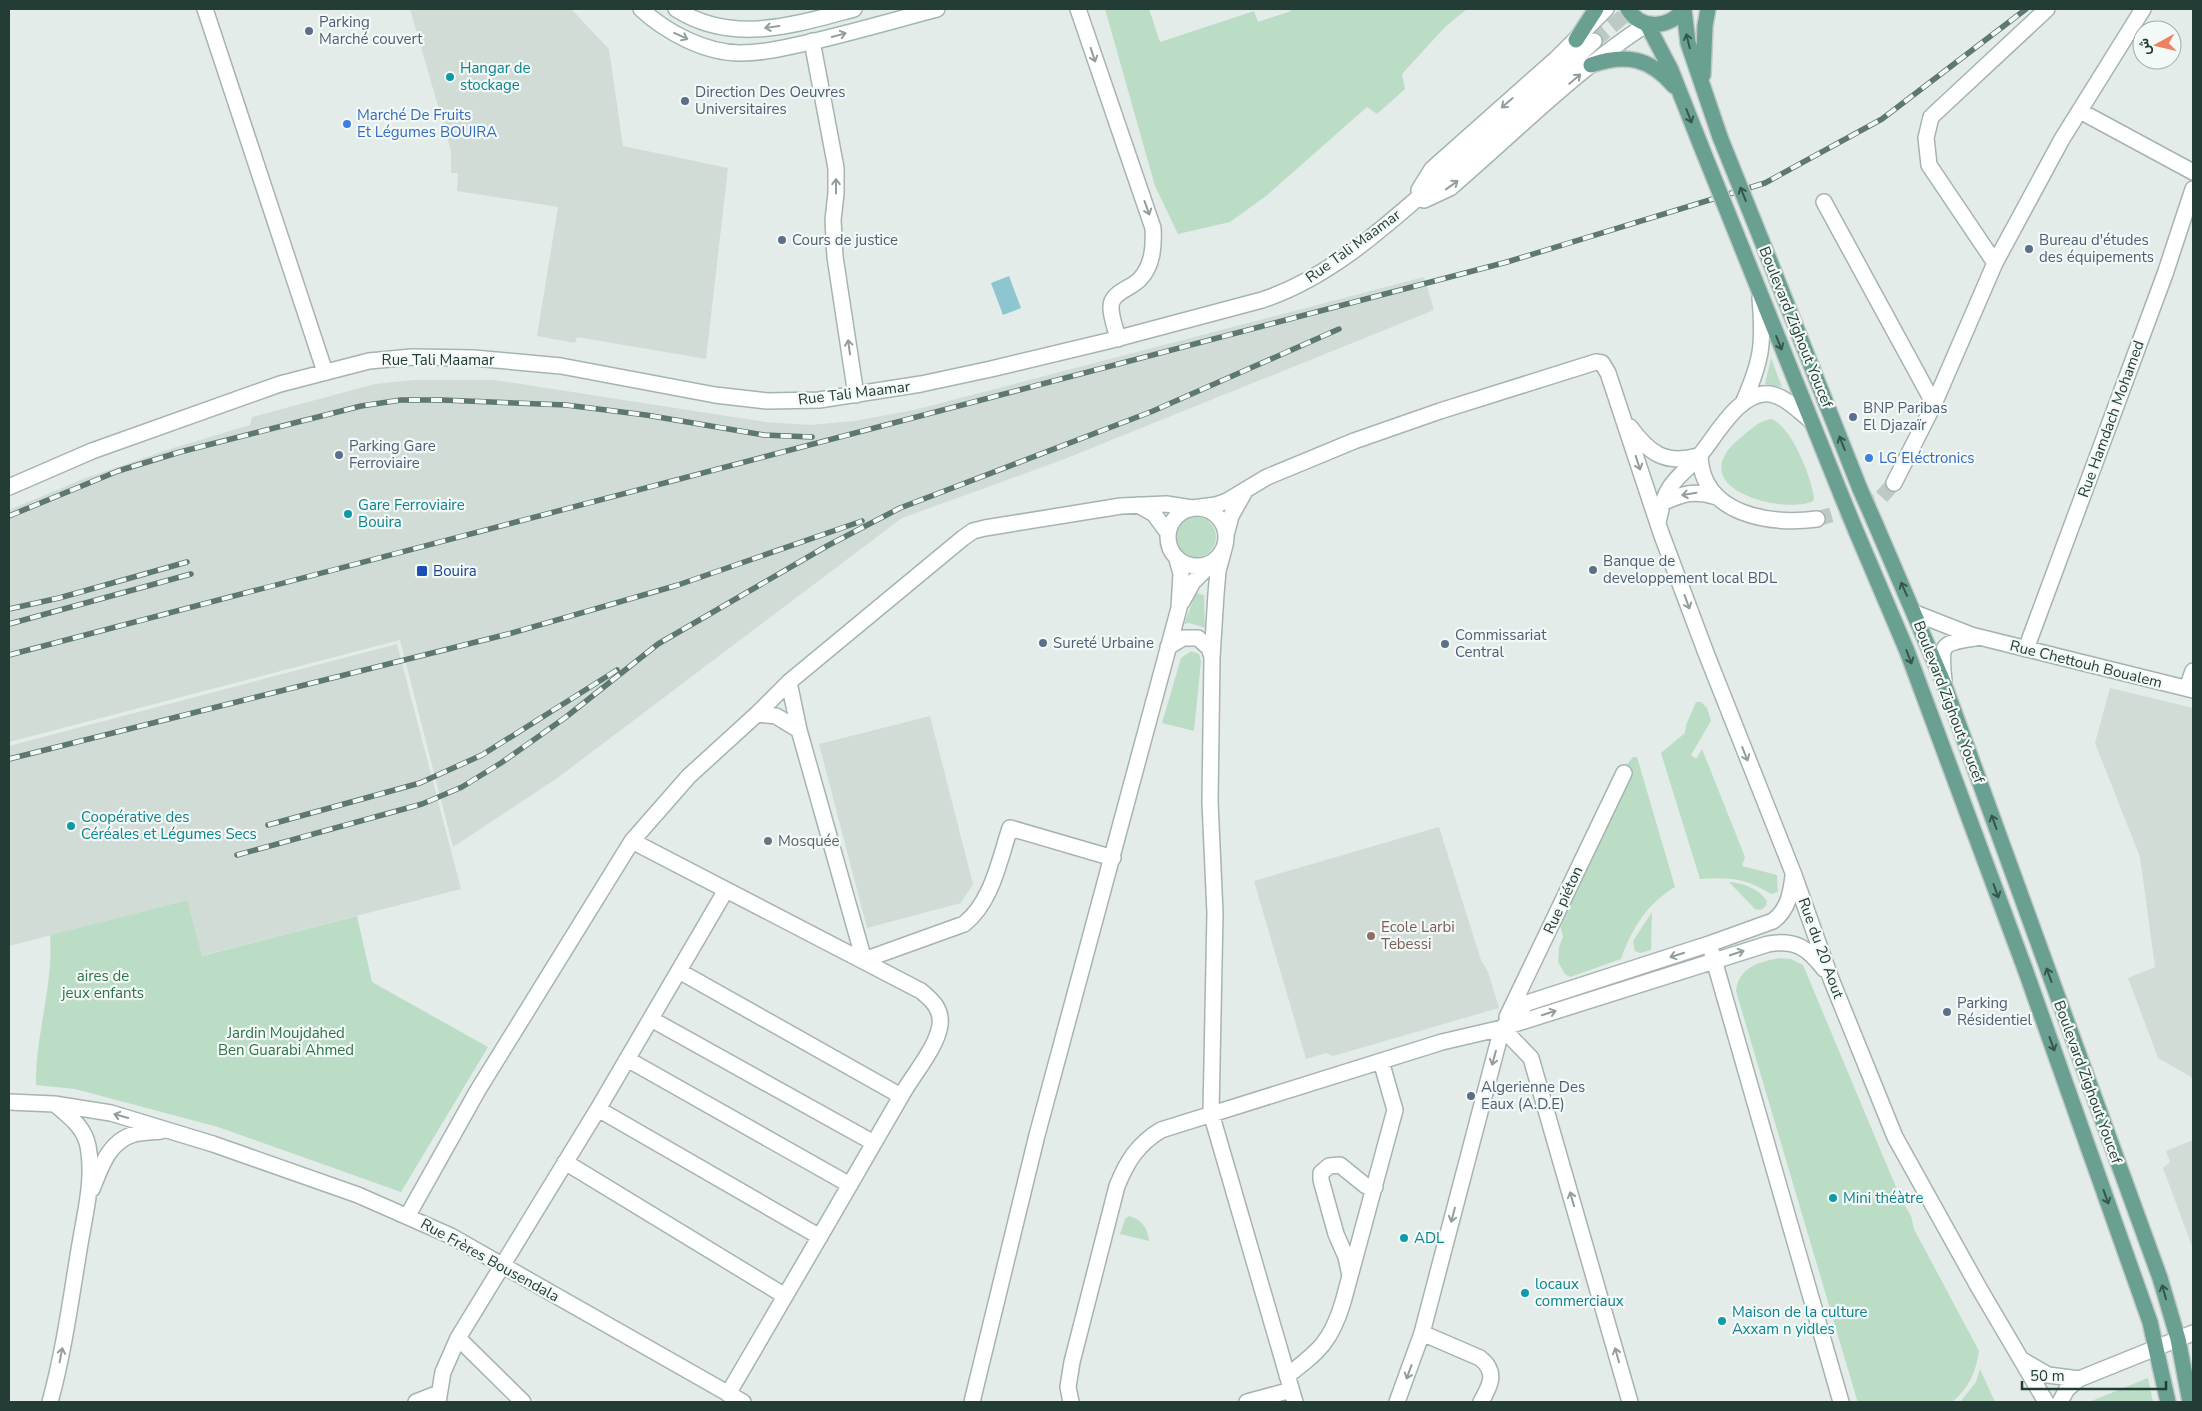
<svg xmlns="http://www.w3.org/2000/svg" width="2202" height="1411" font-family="'Nunito Sans',Vazirmatn,sans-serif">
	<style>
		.built { fill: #d1dcd7 }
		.green { fill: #bcddc5 }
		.water { fill: #8dc6cf }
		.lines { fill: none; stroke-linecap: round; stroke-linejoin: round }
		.street-tunnel { stroke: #bdc9c4; stroke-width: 15; stroke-dasharray: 15 8; stroke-linecap: butt }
		.street-casing { stroke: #a6b4af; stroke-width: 18 }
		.secondary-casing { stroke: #a1b8b0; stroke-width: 18 }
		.primary-casing { stroke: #c1c9c7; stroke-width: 18 }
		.street { stroke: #fff; stroke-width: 15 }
		.secondary { stroke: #fff; stroke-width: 15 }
		.primary { stroke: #69a091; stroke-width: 15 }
		.rail-casing { stroke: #5e7871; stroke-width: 5.5 }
		.rail { stroke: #f3f9f6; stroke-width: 4; stroke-dasharray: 11; stroke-linecap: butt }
		.primary-bridge-casing { stroke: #c1c9c7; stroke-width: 18; stroke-linecap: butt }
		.primary-bridge { stroke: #69a091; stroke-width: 15 }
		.oneway { stroke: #919e9a }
		.oneway2 { stroke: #34564d }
		.service-dot { fill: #5c6f8a; stroke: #f3f9f6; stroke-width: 2 }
		.culture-dot { fill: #0f9aa8; stroke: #f3f9f6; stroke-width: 2 }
		.shop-dot { fill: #3f7fe0; stroke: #f3f9f6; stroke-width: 2 }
		.transit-dot { fill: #1a4fb4; stroke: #f3f9f6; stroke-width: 2 }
		.worship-dot { fill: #6b7280; stroke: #f3f9f6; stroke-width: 2 }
		.education-dot { fill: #8d6e63; stroke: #f3f9f6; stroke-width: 2 }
		.labels { text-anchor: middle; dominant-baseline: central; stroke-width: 4.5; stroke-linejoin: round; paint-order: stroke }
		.service-label { font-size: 15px; fill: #4e5e75; stroke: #f3f9f6; text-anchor: start }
		.culture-label { font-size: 15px; fill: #0d838f; stroke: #f3f9f6; text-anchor: start }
		.shop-label { font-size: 15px; fill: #366cbe; stroke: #f3f9f6; text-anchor: start }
		.street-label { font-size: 15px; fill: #233d36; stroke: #f3f9f6 }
		.transit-label { font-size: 15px; fill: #164399; stroke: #f3f9f6; text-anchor: start }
		.worship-label { font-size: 15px; fill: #5b616d; stroke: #f3f9f6; text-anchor: start }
		.education-label { font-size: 15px; fill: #785e54; stroke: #f3f9f6; text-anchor: start }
		.park-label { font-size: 15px; fill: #2e7348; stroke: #f3f9f6 }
	</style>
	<rect width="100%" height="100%" fill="#e3ece8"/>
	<!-- built -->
	<path class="built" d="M 410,9 L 571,9 L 609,49 L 623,146 L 728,168 L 706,359 L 577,337 L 575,343 L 537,336 L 558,207 L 457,191 L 458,173 L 451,173 L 451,151 Z
		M 1424,277 L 1434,310 L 1062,460 L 902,518 L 556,779 L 453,847 L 400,640 L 9,742 L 9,510 L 83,479 L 173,448 L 250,425 L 252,417 L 375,384 L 414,380 L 495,380 L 765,422 L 810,425 L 854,421 L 914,410 Z
		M 397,644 L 461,889 L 201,956 L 186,900 L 9,946 L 9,746 Z
		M 2110,688 L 2193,708 L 2193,1083 L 2191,1077 L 2158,1058 L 2128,978 L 2155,967 L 2140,857 L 2095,743 Z
		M 930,716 L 973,884 L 961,903 L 867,928 L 819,744 Z
		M 1439,827 L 1481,960 L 1488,972 L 1499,1008 L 1333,1056 L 1326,1053 L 1306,1059 L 1254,881 Z
		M 2193,1140 L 2193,1249 L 2163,1168 L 2170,1162 L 2166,1151 Z"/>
	<!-- green -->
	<path class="green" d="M 1105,9 L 1149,9 L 1160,42 L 1254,11 L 1258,22 L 1291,11 L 1291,9 L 1467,9 L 1445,27 L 1402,74 L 1405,89 L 1377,114 L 1367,107 L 1266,196 L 1230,222 L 1178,234 L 1155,186 Z
		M 1771,358 L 1782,387 L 1765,384 Z
		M 1771,419 C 1791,425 1812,478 1814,498 L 1813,501 C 1788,515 1679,490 1739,439 C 1749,431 1758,421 1771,419 Z
		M1176 537a20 20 0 1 1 40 0a20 20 0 1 1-40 0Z
		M 1196,593 L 1204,595 L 1205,628 L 1189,623 L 1184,624 Z
		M 1191,651 L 1199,654 L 1201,661 L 1194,731 L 1162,723 L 1181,658 Z
		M 1696,702 L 1701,702 L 1707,708 L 1711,721 L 1691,755 L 1696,759 L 1702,749 L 1745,857 L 1742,866 L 1777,875 L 1778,892 L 1771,894 C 1745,878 1730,877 1700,879 L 1661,753 L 1685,733 L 1686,725 Z
		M 1633,757 L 1637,757 L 1675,887 C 1647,904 1632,928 1621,959 L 1570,977 L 1565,974 L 1558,962 L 1559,947 L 1563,937 L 1559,920 L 1625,767 Z
		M 1729,882 C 1744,883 1759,889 1767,901 L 1766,906 L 1761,910 L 1755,909 Z
		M 187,900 L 202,956 L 357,916 L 372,982 L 488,1047 L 401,1192 L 218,1127 L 75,1089 L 36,1085 C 35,1035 54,985 50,935 Z
		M 1652,912 L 1651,950 L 1640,953 L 1635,951 L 1633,941 Z
		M 1779,958 L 1791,959 L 1803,965 L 1901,1199 L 1911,1216 L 1914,1229 L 1979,1351 C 1976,1372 1969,1388 1952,1402 L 1859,1402 L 1857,1400 L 1736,991 C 1739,967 1757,963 1779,958 Z
		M 1129,1216 C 1142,1219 1148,1229 1149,1241 L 1120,1234 L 1125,1219 Z
		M 1980,1369 L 1995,1402 L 1960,1402 L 1976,1382 Z
		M 2148,1378 L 2153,1402 L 2089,1402 Z"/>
	<!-- water -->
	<path class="water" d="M 1009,276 L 1021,308 L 1003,315 L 991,283 Z"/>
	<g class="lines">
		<!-- street-tunnel -->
		<path class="street-tunnel" d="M 1594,41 L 1632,9
			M 1817,519 L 1878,501 L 1894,483"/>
		<defs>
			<path id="street" d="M 205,9 L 325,372
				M 1078,9 L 1153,228 C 1154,246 1153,265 1140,279 C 1131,289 1110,292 1111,308 C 1111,318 1116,329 1118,339
				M 812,41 L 836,168 L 836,193 L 833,220 L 835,257 L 856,395
				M 2080,111 L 2193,172
				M 1419,190 L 1432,169 L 1556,59 L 1606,9
				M 1424,200 L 1450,188 C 1513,134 1577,69 1647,24
				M 1824,202 L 1934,404
				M 1995,263 L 1929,165 L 1926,138 L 1931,117 L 2047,9
				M 1743,403 C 1762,360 1764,344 1760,298
				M 1630,427 C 1649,453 1665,465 1698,456
				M 1700,456 C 1702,515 1770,525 1817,519
				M 1894,483 L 1934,404 L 1995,263 L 2062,139 L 2143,9
				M 9,487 L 92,451 L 280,384 L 369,361 L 412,357 L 474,358 L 561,366 L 715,395 L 767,401 L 819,400 L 921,384 L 991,369 L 1108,341 L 1262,300 C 1332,277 1389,223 1443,176 C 1494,132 1545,87 1594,41
				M 1662,503 C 1684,493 1694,490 1717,497
				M 1138,505 L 1154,514 L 1168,533
				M1168 537a29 29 0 1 1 58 0a29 29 0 1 1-58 0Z
				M 1658,522 C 1661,511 1662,499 1669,489 C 1677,475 1690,468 1700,455 C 1716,436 1740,390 1770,394 C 1784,396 1798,410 1809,419
				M 1226,535 L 1231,516 L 1245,491
				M 1225,545 L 1218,571 L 1216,594 L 1212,657 L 1210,802 L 1215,913 L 1211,1113 L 1295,1402
				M 1182,602 L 1193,582 L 1212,563
				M 1915,613 L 1971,635 L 2193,690
				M 1168,647 L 1183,638 L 1198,638 L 1209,648 L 1212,657
				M 2026,649 L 2165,274 L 2193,189
				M 1944,681 C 1941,646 1938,643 1975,638
				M 789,682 L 799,730 L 864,960 L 964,924 C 992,902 999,861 1010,828 L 1113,858
				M 2187,688 L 2193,671
				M 757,714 L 776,716 L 799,730
				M 632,841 L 921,991 C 932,1000 942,1009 940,1025 C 937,1048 911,1077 900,1098 C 843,1197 786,1295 728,1394
				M 1712,953 L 1841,1402
				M 679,971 L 901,1096
				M 1507,1017 L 1624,773
				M 651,1019 L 874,1143
				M 1502,1028 L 1531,1058 L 1630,1402
				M 627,1059 L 850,1185
				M 9,1102 L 54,1104 L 111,1113 L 213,1144 L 358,1195 L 451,1236 L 743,1402
				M 598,1109 L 820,1237
				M 565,1162 L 785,1296
				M 92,1189 C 101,1167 108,1142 134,1134 C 142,1132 152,1132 161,1131
				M 408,1215 L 478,1090 L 632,841 L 689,776 L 757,714 L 789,682 L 963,538 L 973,531 L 985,528 L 1121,506 L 1166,504 L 1192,508 L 1216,505 L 1227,501 L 1267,477 L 1354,441 L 1440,411 L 1596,362 L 1602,363 L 1608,373 L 1661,533 L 1706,653 L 1794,875 L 1831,979 L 1895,1137 L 1979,1288 L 2046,1402
				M 1350,1276 L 1346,1257 L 1336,1234 L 1321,1180 L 1321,1173 L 1329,1166 L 1340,1165 L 1366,1186 L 1375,1187
				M 1422,1333 L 1480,1358 C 1498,1372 1490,1386 1481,1402
				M 458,1338 L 523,1402
				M 2024,1361 L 2048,1375 L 2079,1379
				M 1287,1376 C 1319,1351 1331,1342 1343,1302 L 1395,1110 L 1381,1061
				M 50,1402 C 63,1355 70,1305 78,1256 C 83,1221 95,1181 88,1146 C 84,1127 70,1117 56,1105
				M 416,1402 L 439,1393
				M 438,1402 L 443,1372 L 458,1338 L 598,1109 L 726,890
				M 972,1402 L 1037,1135 L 1179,608 L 1181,574 L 1177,559
				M 1071,1402 L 1068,1387 L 1072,1362 L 1117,1186 C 1127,1161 1138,1144 1161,1130 L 1442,1042 L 1502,1028 L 1768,944 C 1795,939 1808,948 1824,969
				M 1247,1402 L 1291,1390
				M 1397,1402 L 1422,1333 L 1502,1028 L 1527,1003 L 1709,944 L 1773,921 C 1788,910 1791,893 1793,876
				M 2060,1402 L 2067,1389 L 2079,1379 L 2193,1333"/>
			<path id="secondary" d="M 641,9 C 666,32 705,53 740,53 C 765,53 788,47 811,42 C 854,32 895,20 937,9
				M 676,9 C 732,45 794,25 854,9"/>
			<path id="primary" d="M 1628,9 C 1641,31 1670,28 1684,9
				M 1684,10 L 1688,43 L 1720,137
				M 1647,24 L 1671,70 L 1701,146
				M 1576,40 L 1596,9
				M 1591,65 C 1626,53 1650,58 1674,86
				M 1703,75 L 1705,26 L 1708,9
				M 1761,239 L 1860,489
				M 1742,248 L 1842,497
				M 1875,523 L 1944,684 L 2160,1278 L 2178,1339 L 2190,1402
				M 1856,531 L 1907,651 L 2025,969 L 2150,1322 L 2168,1402"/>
		</defs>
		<!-- street casing -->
		<use href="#street" class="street-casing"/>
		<!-- secondary casing -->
		<use href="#secondary" class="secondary-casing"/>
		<!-- primary casing -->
		<use href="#primary" class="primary-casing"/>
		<!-- street -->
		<use href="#street" class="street"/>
		<!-- secondary -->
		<use href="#secondary" class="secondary"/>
		<!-- primary -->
		<use href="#primary" class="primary"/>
		<defs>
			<path id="rail" d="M 9,516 L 118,471 L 180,452 L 361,406 L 401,400 L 442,400 L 566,405 L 646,415 L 764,435 L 812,437
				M 9,609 L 59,598 L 187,562
				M 9,624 L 191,574
				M 9,655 L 1507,262 L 1765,183 L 1882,119 L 2026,9
				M 9,759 L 508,634 L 678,585 L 862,521
				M 268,825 L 420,783 L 482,755 L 617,670
				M 237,855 L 422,804 L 462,787 L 501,763 L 566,717 L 658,644 L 827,546 L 900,508 L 1153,411 L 1339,329"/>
		</defs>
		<!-- rail casing -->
		<use href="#rail" class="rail-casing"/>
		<!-- rail -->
		<use href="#rail" class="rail"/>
		<defs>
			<path id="primary-bridge" d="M 1720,137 L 1761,239
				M 1701,146 L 1742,248
				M 1860,489 L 1875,523
				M 1842,497 L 1856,531"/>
		</defs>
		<!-- primary-bridge casing -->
		<use href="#primary-bridge" class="primary-bridge-casing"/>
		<!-- primary-bridge -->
		<use href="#primary-bridge" class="primary-bridge"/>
	</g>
	<!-- one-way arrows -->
	<defs><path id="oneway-shaft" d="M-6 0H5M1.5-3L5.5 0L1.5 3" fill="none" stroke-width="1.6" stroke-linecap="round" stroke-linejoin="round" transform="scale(1.25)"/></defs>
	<g class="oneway">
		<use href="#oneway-shaft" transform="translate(772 27) rotate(172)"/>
		<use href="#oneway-shaft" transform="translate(839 35) rotate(-15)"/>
		<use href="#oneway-shaft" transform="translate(681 36) rotate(25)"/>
		<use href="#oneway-shaft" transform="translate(1093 55) rotate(72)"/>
		<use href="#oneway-shaft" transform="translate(1575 79) rotate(-40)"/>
		<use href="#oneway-shaft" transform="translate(1507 103) rotate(139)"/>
		<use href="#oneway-shaft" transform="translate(1452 185) rotate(-36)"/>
		<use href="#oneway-shaft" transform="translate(836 186) rotate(-90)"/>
		<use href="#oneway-shaft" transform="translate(1147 208) rotate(70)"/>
		<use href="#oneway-shaft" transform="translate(849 347) rotate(-98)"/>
		<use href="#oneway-shaft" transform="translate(1638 463) rotate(72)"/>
		<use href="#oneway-shaft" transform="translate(1689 494) rotate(171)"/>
		<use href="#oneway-shaft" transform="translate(1687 602) rotate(70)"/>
		<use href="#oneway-shaft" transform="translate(1745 754) rotate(68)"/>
		<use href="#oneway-shaft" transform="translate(1737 953) rotate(-18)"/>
		<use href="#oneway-shaft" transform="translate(1677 955) rotate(162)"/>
		<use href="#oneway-shaft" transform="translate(1549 1013) rotate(-18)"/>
		<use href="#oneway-shaft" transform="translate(1494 1058) rotate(105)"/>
		<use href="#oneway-shaft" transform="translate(121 1116) rotate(-164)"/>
		<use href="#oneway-shaft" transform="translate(1572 1199) rotate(-106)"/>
		<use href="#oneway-shaft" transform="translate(1453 1215) rotate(105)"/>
		<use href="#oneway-shaft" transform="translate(61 1355) rotate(-79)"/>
		<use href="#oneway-shaft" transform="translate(1617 1355) rotate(-106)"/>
		<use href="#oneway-shaft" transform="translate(1409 1372) rotate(110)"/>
	</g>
	<g class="oneway2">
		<use href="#oneway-shaft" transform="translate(1688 41) rotate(-104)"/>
		<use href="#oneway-shaft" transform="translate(1689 116) rotate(69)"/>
		<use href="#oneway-shaft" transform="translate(1743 194) rotate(-112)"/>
		<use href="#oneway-shaft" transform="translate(1779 343) rotate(68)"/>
		<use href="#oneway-shaft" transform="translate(1842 443) rotate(-112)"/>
		<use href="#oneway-shaft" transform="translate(1904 589) rotate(-114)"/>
		<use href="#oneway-shaft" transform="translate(1909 657) rotate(69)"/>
		<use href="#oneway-shaft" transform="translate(1994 822) rotate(-110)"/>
		<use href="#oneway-shaft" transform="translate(1996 891) rotate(70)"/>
		<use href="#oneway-shaft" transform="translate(2049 975) rotate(-110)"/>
		<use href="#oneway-shaft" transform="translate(2052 1044) rotate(70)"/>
		<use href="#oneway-shaft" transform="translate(2106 1197) rotate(70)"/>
		<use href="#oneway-shaft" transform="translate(2164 1292) rotate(-106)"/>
	</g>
	<!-- markers -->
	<g class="service-dot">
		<circle cx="309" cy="31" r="5"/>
		<circle cx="685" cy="101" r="5"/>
		<circle cx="782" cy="240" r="5"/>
		<circle cx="2029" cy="249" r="5"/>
		<circle cx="1853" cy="417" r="5"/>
		<circle cx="339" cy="455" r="5"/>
		<circle cx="1593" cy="570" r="5"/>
		<circle cx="1043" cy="643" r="5"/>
		<circle cx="1445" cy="644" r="5"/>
		<circle cx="1947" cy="1012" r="5"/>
		<circle cx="1471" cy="1096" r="5"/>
	</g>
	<g class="culture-dot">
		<circle cx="450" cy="77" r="5"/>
		<circle cx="348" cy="514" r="5"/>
		<circle cx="71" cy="826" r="5"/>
		<circle cx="1833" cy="1198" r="5"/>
		<circle cx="1404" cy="1238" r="5"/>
		<circle cx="1525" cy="1293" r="5"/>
		<circle cx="1722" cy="1321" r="5"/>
	</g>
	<g class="shop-dot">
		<circle cx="347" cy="124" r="5"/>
		<circle cx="1869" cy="458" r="5"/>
	</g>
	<rect class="transit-dot" x="416" y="565" width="12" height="12" rx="2.5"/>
	<circle class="worship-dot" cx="768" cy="841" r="5"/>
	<circle class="education-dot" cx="1371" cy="936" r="5"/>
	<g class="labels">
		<!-- service labels -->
		<g class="service-label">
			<text x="319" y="22">Parking<tspan x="319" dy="17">Marché couvert</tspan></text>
			<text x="695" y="92">Direction Des Oeuvres<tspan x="695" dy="17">Universitaires</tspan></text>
			<text x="792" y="240">Cours de justice</text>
			<text x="2039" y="240">Bureau d'études<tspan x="2039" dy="17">des équipements</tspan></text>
			<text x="1863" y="408">BNP Paribas<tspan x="1863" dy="17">El Djazaïr</tspan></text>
			<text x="349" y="446">Parking Gare<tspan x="349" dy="17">Ferroviaire</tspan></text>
			<text x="1603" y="561">Banque de<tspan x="1603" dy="17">developpement local BDL</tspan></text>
			<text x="1455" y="635">Commissariat<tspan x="1455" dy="17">Central</tspan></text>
			<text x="1053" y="643">Sureté Urbaine</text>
			<text x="1957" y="1003">Parking<tspan x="1957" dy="17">Résidentiel</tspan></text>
			<text x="1481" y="1087">Algerienne Des<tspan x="1481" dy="17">Eaux (A.D.E)</tspan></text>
		</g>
		<!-- culture labels -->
		<g class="culture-label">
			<text x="460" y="68">Hangar de<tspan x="460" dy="17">stockage</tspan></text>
			<text x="358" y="505">Gare Ferroviaire<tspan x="358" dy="17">Bouira</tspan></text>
			<text x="81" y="817">Coopérative des<tspan x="81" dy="17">Céréales et Légumes Secs</tspan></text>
			<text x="1843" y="1198">Mini théàtre</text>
			<text x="1414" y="1238">ADL</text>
			<text x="1535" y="1284">locaux<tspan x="1535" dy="17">commerciaux</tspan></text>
			<text x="1732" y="1312">Maison de la culture<tspan x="1732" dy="17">Axxam n yidles</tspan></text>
		</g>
		<!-- shop labels -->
		<g class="shop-label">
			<text x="357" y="115">Marché De Fruits<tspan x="357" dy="17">Et Légumes BOUIRA</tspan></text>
			<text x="1879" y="458">LG Eléctronics</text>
		</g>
		<!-- street labels -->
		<g class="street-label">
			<text transform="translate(1353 246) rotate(-36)">Rue Tali Maamar</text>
			<text transform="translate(1796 327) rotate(68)">Boulevard Zighout Youcef</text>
			<text x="438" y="360">Rue Tali Maamar</text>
			<text transform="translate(854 393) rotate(-7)">Rue Tali Maamar</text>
			<text transform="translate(2111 419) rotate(-70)">Rue Hamdach Mohamed</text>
			<text transform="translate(2086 664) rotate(14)">Rue Chettouh Boualem</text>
			<text transform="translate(1949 702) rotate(69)">Boulevard Zighout Youcef</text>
			<text transform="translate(1563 900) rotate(-65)">Rue piéton</text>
			<text transform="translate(1821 948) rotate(70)">Rue du 20 Aout</text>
			<text transform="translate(2088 1082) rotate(70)">Boulevard Zighout Youcef</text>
			<text transform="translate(490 1260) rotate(29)">Rue Frères Bousendala</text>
		</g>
		<!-- transit labels -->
		<g class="transit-label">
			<text x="433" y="571">Bouira</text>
		</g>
		<!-- worship labels -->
		<g class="worship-label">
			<text x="778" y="841">Mosquée</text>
		</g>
		<!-- education labels -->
		<g class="education-label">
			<text x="1381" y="927">Ecole Larbi<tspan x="1381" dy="17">Tebessi</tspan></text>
		</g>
		<!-- park labels -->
		<g class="park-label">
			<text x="103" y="976">aires de<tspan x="103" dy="17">jeux enfants</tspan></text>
			<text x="286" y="1033">Jardin Moujdahed<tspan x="286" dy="17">Ben Guarabi Ahmed</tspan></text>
		</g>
	</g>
	<!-- border -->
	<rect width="2202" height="1411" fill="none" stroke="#233d36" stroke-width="20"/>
	<!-- north arrow -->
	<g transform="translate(2157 45) rotate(262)"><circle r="24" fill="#f3f9f6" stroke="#a0aea9"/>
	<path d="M0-4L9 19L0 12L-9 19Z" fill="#ed8160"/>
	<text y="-8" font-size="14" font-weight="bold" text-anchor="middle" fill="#233d36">ش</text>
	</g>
	<!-- scale -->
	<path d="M2022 1381v8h144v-8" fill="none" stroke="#233d36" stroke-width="2.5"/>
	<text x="2030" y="1381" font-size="15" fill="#233d36" stroke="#f3f9f6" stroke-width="4" paint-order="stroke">50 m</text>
</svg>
